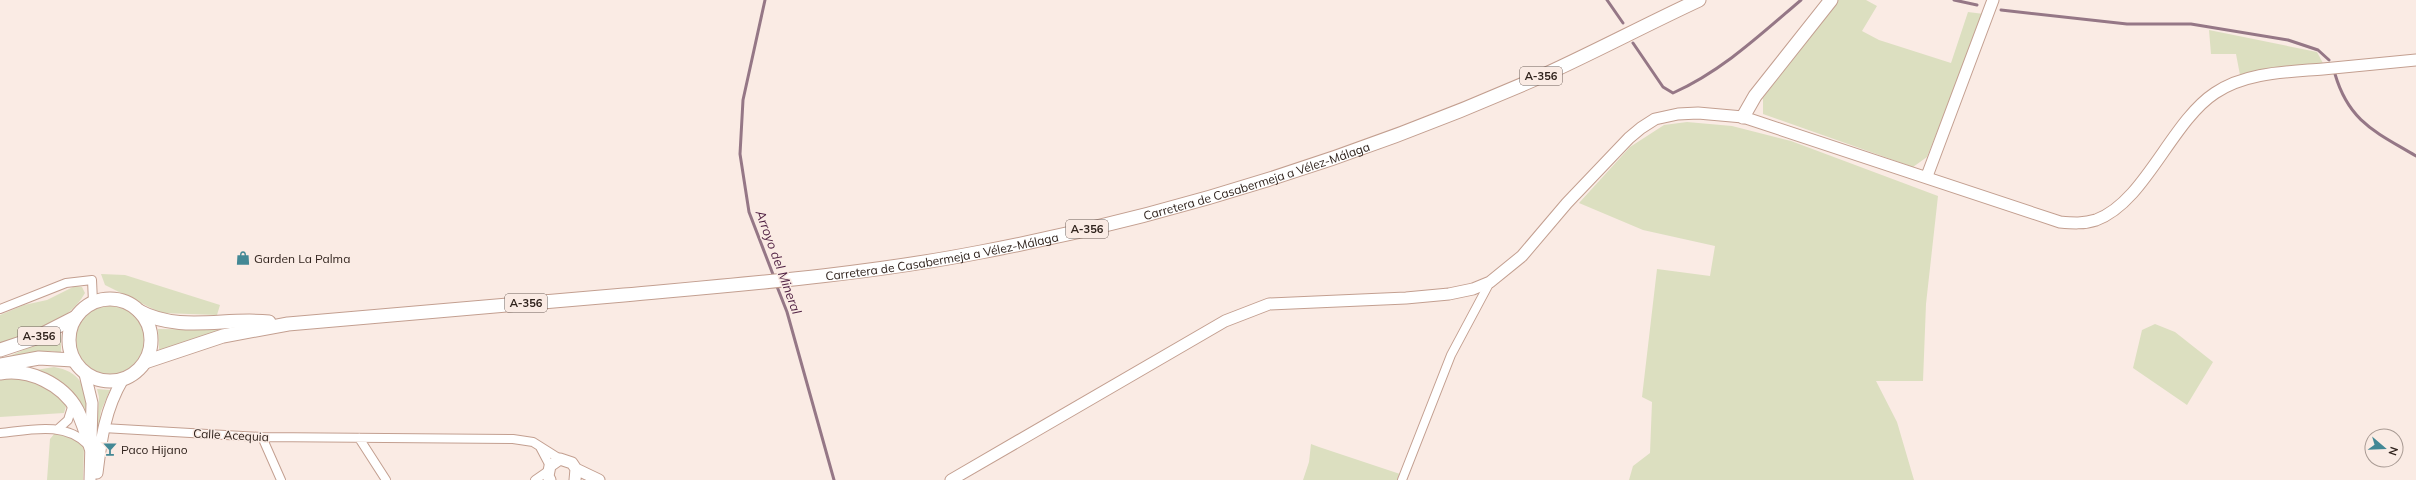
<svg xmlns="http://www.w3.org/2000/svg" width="2416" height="480" font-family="Mulish,sans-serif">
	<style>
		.green { fill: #dcdfc0 }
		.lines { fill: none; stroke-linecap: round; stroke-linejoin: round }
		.stream { stroke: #957786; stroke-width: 3 }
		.street-casing { stroke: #c39f90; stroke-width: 10 }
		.secondary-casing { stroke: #c39f90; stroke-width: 13 }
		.primary-casing { stroke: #c39f90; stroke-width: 15 }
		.street { stroke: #fff; stroke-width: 8 }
		.secondary { stroke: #fff; stroke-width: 11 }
		.primary { stroke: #fff; stroke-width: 13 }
		.labels { text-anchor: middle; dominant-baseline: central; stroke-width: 3; stroke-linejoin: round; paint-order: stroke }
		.shield { fill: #faebe4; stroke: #6d5f59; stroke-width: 1 }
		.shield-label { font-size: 11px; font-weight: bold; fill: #30231d }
		.street-label { font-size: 12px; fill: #30231d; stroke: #faebe4 }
		.poi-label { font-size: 12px; fill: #30231d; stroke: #faebe4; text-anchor: start }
		.water-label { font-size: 13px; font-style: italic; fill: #502143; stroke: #faebe4 }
	</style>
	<rect width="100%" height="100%" fill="#faebe4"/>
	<!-- green -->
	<path class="green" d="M 1837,0 L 1866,0 L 1877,6 L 1862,31 L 1879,40 L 1951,63 L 1968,12 L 1984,14 L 1927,157 L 1913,167 L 1763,114 L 1763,98 Z
		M 2209,30 L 2317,52 L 2324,65 L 2240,75 L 2236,54 L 2211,54 Z
		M 1687,122 L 1732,126 L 1791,141 L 1938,196 L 1926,304 L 1923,381 L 1876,381 L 1897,422 L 1914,480 L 1629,480 L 1633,466 L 1650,453 L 1652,402 L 1642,397 L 1657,269 L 1710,276 L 1715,246 L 1643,230 L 1579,203 L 1630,147 L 1664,125 Z
		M 101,274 L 125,275 L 220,305 L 217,315 L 161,313 L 105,285 Z
		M 75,286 L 82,287 L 85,293 C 68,323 30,334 0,345 L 0,315 L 24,305 L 47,300 Z
		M76 340a34 34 0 1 1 68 0a34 34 0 1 1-68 0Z
		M 2155,324 L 2175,332 L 2213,362 L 2187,405 L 2133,368 L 2142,330 Z
		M 158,329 L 229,330 L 161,350 L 159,349 Z
		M 61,334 L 61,353 L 52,351 L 7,357 Z
		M 54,367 C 84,372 89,392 86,419 C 77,393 60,381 36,370 Z
		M 5,376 L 48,385 L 67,403 L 64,413 L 0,417 L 0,377 Z
		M 97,389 L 110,390 L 101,411 L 96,442 L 99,397 Z
		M 55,433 L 70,435 L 84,447 L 83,480 L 47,480 L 50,439 Z
		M 1311,444 L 1319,447 L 1400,474 L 1397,480 L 1303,480 L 1309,462 Z"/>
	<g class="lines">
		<!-- stream -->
		<path class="stream" d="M 765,0 L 743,100 L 740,154 L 749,212 L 774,277
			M 1607,0 L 1623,23
			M 1954,0 L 1977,5
			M 2001,10 L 2127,24 L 2191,24 L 2288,40 L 2318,50 L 2329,60
			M 1633,43 L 1663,87 L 1673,93 C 1722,71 1760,35 1801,0
			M 2335,74 C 2349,122 2376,132 2416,156
			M 776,284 L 787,312 L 834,480"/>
		<defs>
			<path id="street" d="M 0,309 L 66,283 L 92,280 L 93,302
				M 103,428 L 262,437 L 513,439 L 533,442 L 560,459
				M 58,429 L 68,420 L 73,404
				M 0,433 C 30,430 65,421 88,445
				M 262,437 L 281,480
				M 359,438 L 386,480
				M 540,447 L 550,466
				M 535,480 L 548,471
				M 1402,480 L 1451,355 L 1490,282"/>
			<path id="secondary" d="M 1927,176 L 1993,0
				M 85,374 L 92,403 L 90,480
				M 576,469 L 599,480
				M 97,473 C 101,440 105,409 123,379
				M 550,480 L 548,476 L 550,466 L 560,459 L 572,463 L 576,469 L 575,480
				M 951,480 L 1225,321 L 1269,304 L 1406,298 L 1449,294 L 1473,289 L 1490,282 L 1522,256 L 1567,203 L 1629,138 L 1641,128 L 1655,119 L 1678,114 L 1698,113 L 1743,117 L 2060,222 C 2072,223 2084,224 2096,220 C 2145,202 2171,122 2215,93 C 2246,72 2287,72 2323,69 C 2354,66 2385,63 2416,60"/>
			<g id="primary">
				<path d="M 1743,117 L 1755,96 L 1831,0"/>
				<circle cx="110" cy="340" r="41"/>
				<path d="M 139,311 C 179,333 226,317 269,322"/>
				<path d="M 0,350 L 33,339 L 76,317"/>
				<path id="s1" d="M 145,362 L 223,336 L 288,324 C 400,314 512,304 624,295 C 744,284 863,275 981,252 C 1170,216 1357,157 1533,80 C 1589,55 1643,26 1699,0"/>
				<path d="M 0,365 L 39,358 L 73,360"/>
				<path d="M 0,373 C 29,368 63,384 77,410 C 83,422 87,435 91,448"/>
			</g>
		</defs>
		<!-- street casing -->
		<use href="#street" class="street-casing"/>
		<!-- secondary casing -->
		<use href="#secondary" class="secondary-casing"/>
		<!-- primary casing -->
		<use href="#primary" class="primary-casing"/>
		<!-- street -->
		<use href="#street" class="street"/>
		<!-- secondary -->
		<use href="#secondary" class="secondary"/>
		<!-- primary -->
		<use href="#primary" class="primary"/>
	</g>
	<!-- icons -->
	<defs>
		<symbol id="shop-bare" viewBox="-9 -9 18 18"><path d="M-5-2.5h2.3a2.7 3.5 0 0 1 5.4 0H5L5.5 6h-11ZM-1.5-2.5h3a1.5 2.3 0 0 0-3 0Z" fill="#438895" stroke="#faebe4" stroke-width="2.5" paint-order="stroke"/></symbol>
		<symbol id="bar-bare" viewBox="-9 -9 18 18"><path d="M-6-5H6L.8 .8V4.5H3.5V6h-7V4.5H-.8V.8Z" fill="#438895" stroke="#faebe4" stroke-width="2.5" paint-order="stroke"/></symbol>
	</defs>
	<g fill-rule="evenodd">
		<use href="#shop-bare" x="233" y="248" width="20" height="20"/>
		<use href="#bar-bare" x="100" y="439" width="20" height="20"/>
	</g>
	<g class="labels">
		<!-- shield labels -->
		<g class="shield">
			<rect x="1520" y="67" width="42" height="18" rx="3"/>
			<rect x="1066" y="220" width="42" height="18" rx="3"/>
			<rect x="505" y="294" width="42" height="18" rx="3"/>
			<rect x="18" y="327" width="42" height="18" rx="3"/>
		</g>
		<g class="shield-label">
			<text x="1541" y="76">A-356</text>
			<text x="1087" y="229">A-356</text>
			<text x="526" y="303">A-356</text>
			<text x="39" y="336">A-356</text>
		</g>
		<!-- street labels -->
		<g class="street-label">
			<text stroke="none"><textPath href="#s1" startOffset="1130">Carretera de Casabermeja a Vélez-Málaga</textPath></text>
			<text stroke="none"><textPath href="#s1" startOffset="806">Carretera de Casabermeja a Vélez-Málaga</textPath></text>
			<text transform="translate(231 435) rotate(3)">Calle Acequia</text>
		</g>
		<!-- poi labels -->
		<g class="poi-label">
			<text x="254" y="258">Garden La Palma</text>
			<text x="121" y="449">Paco Hijano</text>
		</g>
		<!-- water labels -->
		<g class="water-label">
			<text transform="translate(779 262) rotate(70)">Arroyo del Mineral</text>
		</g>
	</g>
	<!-- north arrow -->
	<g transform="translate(2384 448) rotate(109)"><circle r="19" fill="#faebe4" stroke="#a99b94"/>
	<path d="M0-3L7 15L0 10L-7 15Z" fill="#438895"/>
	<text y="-6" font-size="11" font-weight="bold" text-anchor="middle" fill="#30231d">N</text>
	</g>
</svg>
